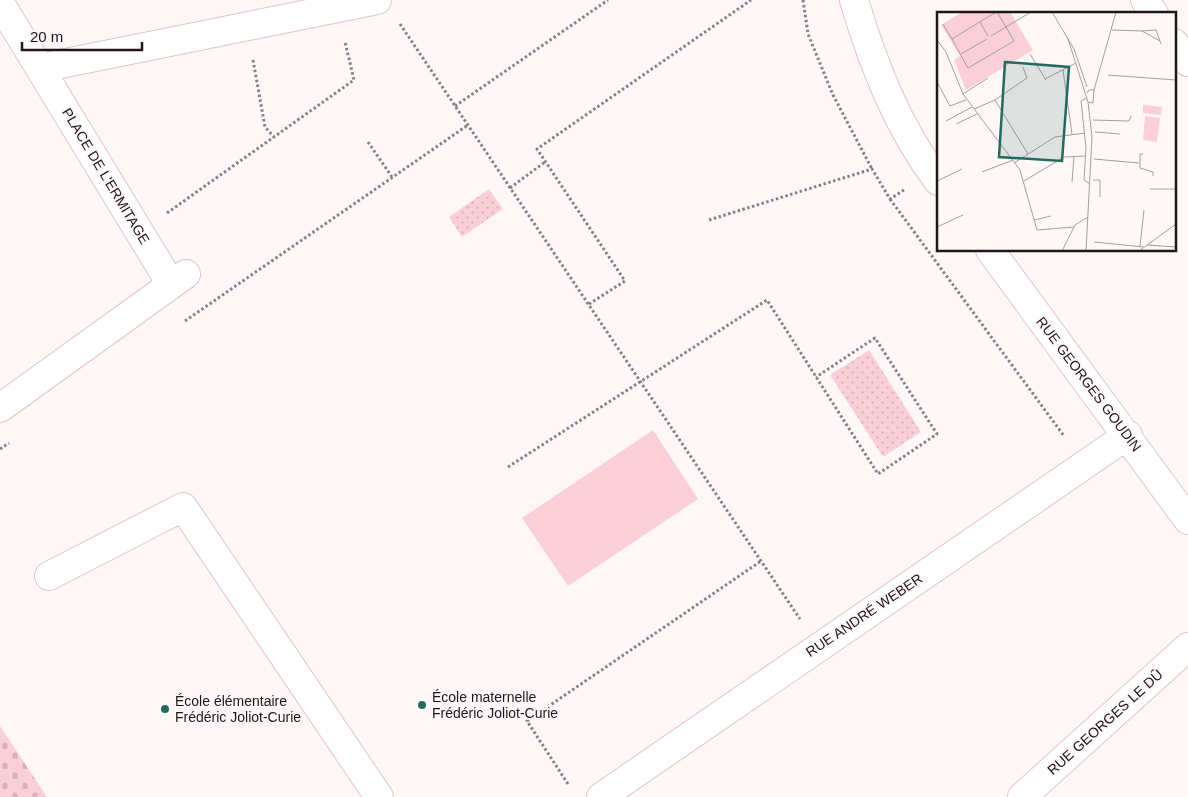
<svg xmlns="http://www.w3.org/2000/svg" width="1188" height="797" font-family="Arial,sans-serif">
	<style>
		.grass { fill: url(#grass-dots) }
		.cemetery { fill: url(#cemetery-stones) }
		.garden { fill: #facfd7 }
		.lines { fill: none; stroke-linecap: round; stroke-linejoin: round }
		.minor-casing { stroke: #e6c2c8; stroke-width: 30 }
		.path { stroke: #8a8082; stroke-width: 3; stroke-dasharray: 2.5 2.5; stroke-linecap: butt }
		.minor { stroke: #fff; stroke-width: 28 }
		.poi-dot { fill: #22695e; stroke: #fef7f8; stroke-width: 2 }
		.labels { text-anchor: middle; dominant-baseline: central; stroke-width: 4; stroke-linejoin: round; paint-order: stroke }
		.street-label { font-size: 14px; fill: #211517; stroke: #fef7f8 }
		.poi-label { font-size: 14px; fill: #211517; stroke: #fef7f8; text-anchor: start }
		.inset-road { fill: none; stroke: #a69d9e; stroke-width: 1 }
		.view { fill: #22695e; fill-opacity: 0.15; stroke: #22695e; stroke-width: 2.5 }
		.inset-edge { fill: none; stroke: #211517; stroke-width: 2.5 }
	</style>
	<defs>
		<pattern id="grass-dots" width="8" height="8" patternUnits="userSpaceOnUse" patternTransform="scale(1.25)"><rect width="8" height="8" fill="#facfd7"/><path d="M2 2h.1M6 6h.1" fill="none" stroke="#d6b1b8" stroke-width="1.8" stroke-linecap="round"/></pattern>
		<pattern id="cemetery-stones" width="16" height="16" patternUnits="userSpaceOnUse" patternTransform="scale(1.25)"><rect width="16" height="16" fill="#facfd7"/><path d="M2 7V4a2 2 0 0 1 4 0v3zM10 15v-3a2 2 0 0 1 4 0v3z" fill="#d6b1b8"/></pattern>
	</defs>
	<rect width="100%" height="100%" fill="#fef7f8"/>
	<!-- grass -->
	<path class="grass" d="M 489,189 L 503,209 L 462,237 L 449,217 Z
		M 869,350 L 921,432 L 883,457 L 830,375 Z"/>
	<!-- cemetery -->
	<path class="cemetery" d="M 0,726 L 47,797 L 0,797 Z"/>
	<!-- garden -->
	<path class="garden" d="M 653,430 L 698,499 L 568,586 L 522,518 Z"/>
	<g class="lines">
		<defs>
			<path id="minor" d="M 854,0 C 873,64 897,126 938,181
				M 1145,0 L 1154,14
				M 0,3 L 171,284
				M 1174,43 L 1188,62
				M 41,68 L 377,0
				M 990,250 L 1188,520
				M 0,408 L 186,274
				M 49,576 L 183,507 L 379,797
				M 601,797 L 1128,435
				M 1022,797 L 1188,647"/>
		</defs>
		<!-- minor casing -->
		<use href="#minor" class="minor-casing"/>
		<!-- path -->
		<path class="path" d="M 803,0 L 808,34 L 833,95 L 872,169
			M 400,24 L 800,619
			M 253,60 L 265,127 L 274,137
			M 455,106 L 608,0
			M 368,142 L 392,177
			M 510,188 L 545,162
			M 890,199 L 1064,436
			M 167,213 L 354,80 L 345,42
			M 709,220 L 872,169 L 890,199 L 904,190
			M 589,304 L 625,281 L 537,149 L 751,0
			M 185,321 L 468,125
			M 0,449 L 9,443
			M 508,467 L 767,300 L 878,474 L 937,434 L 875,338 L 816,377
			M 568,784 L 527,721 L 761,561"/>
		<!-- minor -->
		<use href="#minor" class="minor"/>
	</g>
	<!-- markers -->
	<g class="poi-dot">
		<circle cx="422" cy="705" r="5"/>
		<circle cx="165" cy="709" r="5"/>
	</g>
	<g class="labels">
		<!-- street labels -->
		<g class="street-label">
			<text transform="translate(106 176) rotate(59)">PLACE DE L'ERMITAGE</text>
			<text transform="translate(1089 384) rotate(53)">RUE GEORGES GOUDIN</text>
			<text transform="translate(864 615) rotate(-34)">RUE ANDRÉ WEBER</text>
			<text transform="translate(1105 722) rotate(-42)">RUE GEORGES LE DÛ</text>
		</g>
		<!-- poi labels -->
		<g class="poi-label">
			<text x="432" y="697">École maternelle<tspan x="432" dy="16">Frédéric Joliot-Curie</tspan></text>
			<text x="175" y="701">École élémentaire<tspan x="175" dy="16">Frédéric Joliot-Curie</tspan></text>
		</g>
	</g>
	<!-- overview -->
	<g transform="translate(937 12)">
		<rect width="239" height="239" fill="#fef7f8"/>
		<path d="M 25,0 L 73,0 L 96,38 L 29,78 L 17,48 L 23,44 L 4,13 Z" fill="#facfd7"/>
		<path d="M 206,93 L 225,95 L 224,103 L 206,101 ZM 208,104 L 223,106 L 220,130 L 206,128 Z" fill="#facfd7"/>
		<path class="inset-road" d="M 59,0 L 15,27 L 31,56 L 77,29 L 69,15 L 94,0M 115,0 L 137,37 L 150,75M 43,10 L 51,24M 6,12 L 15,27M 175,18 L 205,19 L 223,29M 205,19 L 219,18 L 224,32M 54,24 L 69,15 L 60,0M 131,27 L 151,90 L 156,91 L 157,78 L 152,78 L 150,81M 0,28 L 9,40 L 26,82 L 83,158 L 100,218 L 137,215M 24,42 L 50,27M 93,42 L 109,68M 126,58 L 135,122M 171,63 L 239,68M 108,67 L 139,51M 0,70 L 13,94 L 29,88M 157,78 L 179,0M 26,82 L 51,66M 150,86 L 144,89 L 149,136 L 147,168 L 153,172M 58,88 L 90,66 L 86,55M 37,97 L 58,88 L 91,142M 156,108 L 192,109 L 194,104M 9,109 L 35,95M 19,112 L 40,102M 158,120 L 183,122M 206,142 L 203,142 L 203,156 L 216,160 L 216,164M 157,147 L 202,151M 77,151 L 118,125 L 148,121M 45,160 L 76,148M 156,168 L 163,168 L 163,185M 0,169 L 25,157M 87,169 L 127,145 L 149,144M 135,170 L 137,144M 213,177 L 239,177M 97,208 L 114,204M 0,215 L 26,203M 157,230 L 207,235M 210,233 L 239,235M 203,234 L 207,198M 125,239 L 138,213 L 151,205M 149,239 L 155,125 L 151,90M 202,239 L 239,212"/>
		<path class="view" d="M 68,50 L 132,55 L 125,149 L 62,145 Z"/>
		<rect width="239" height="239" class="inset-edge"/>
	</g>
	<!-- scale -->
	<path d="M22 42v8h120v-8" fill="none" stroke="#211517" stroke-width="2.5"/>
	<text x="30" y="42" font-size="15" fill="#211517" stroke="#fef7f8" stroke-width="4" paint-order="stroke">20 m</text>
</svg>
